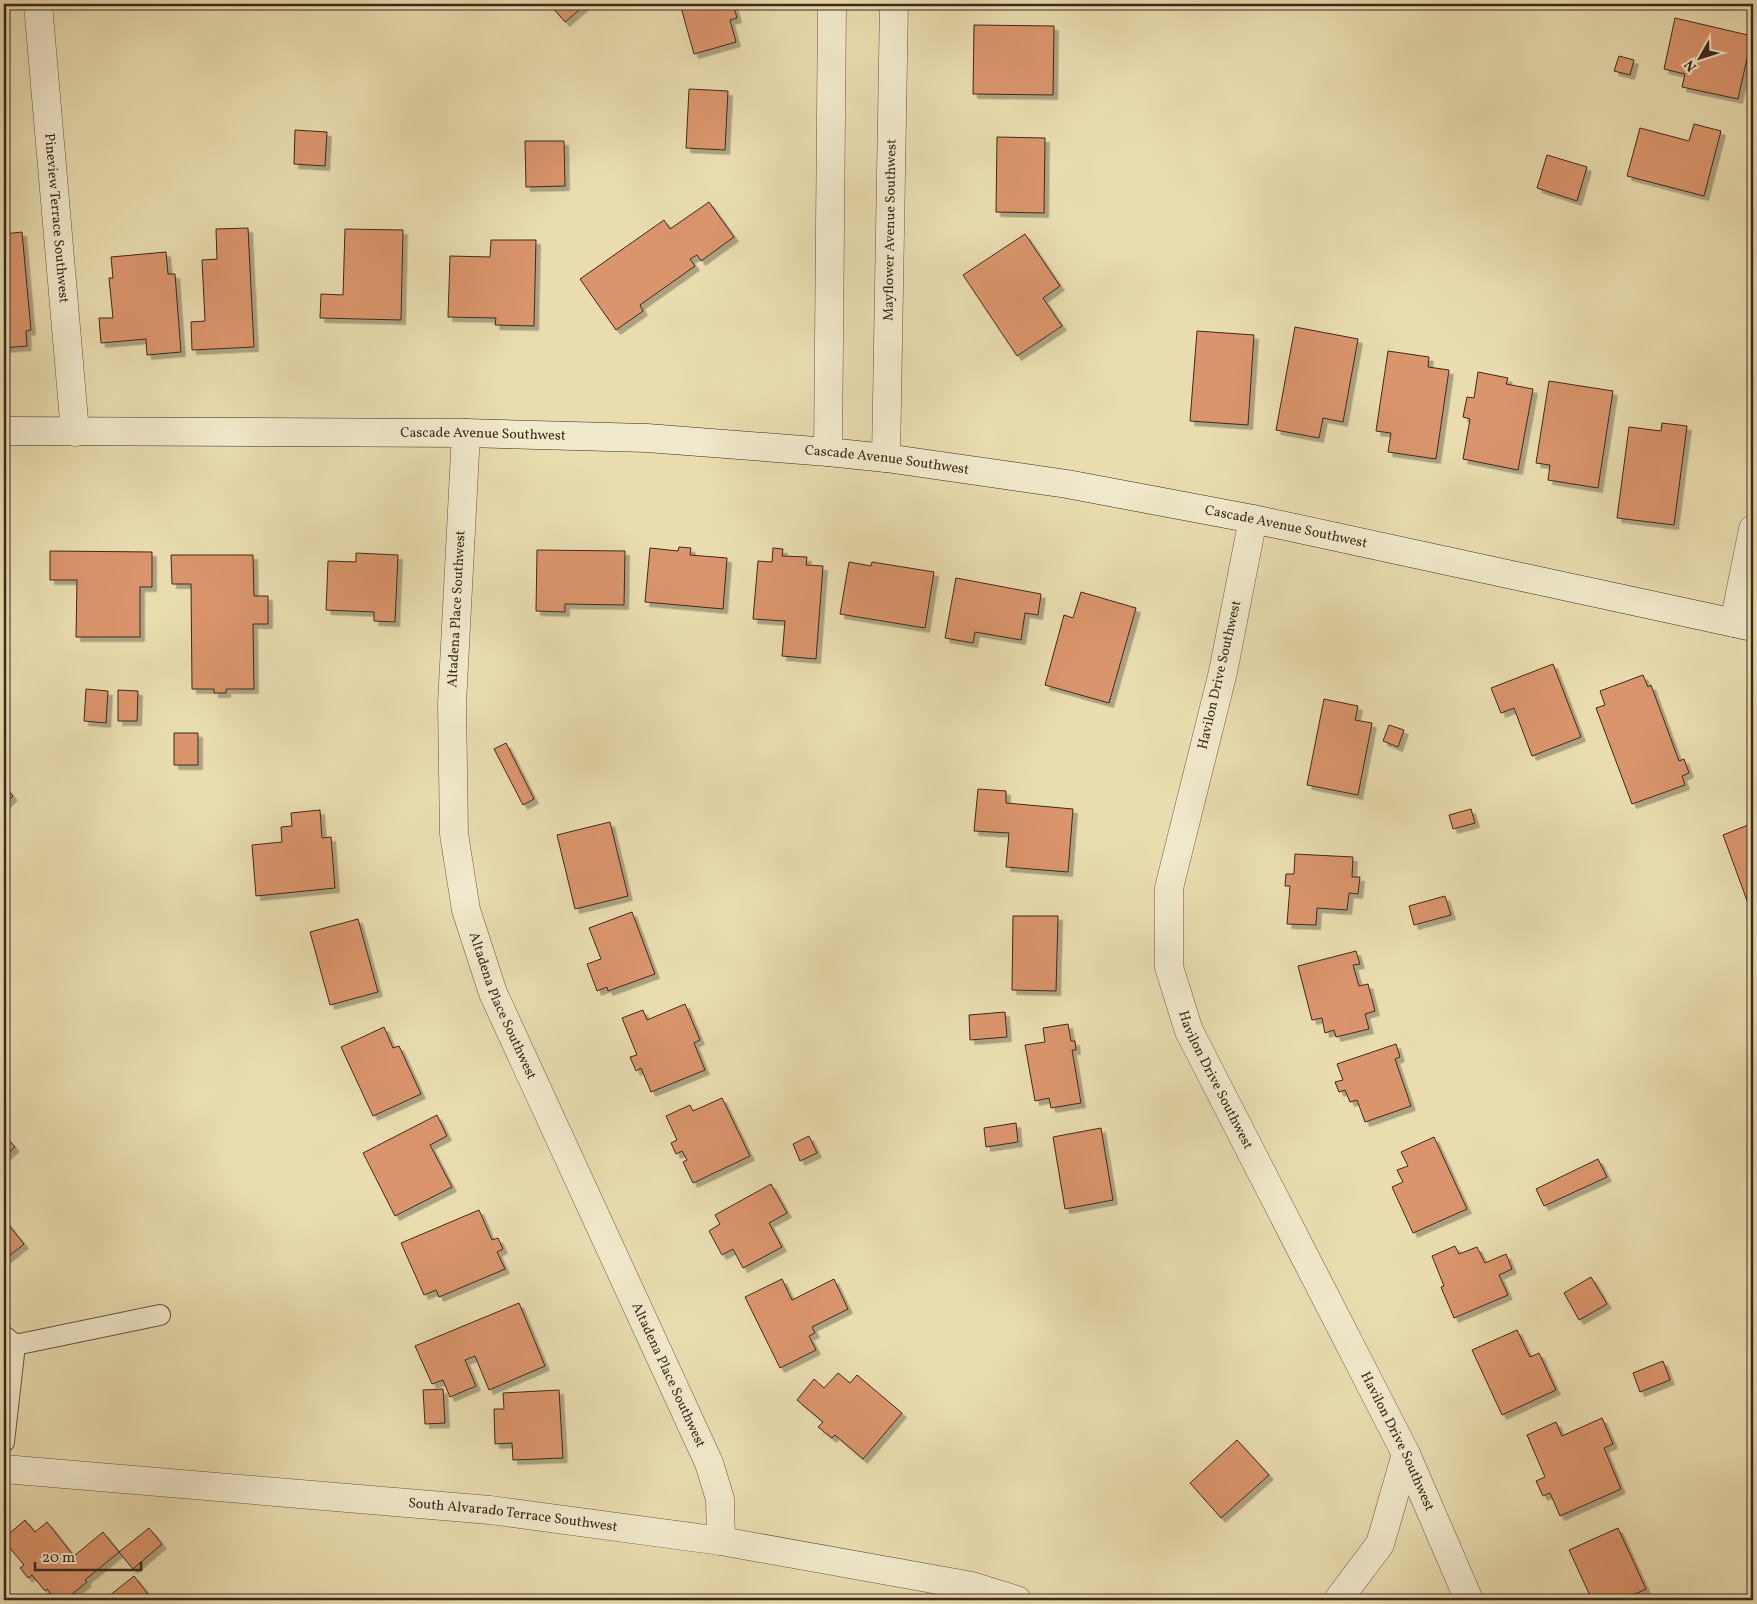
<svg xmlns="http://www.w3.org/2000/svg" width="1757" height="1604" font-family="Vollkorn,serif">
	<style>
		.building { fill: #db956c; stroke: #3c291d; filter: url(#shadow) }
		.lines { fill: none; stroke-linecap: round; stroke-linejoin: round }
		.lane-casing { stroke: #675642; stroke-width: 22 }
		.street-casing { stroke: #675642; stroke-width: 29 }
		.secondary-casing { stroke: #3c291d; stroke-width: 29 }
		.lane { stroke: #f1e9cc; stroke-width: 20 }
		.street { stroke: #f1e9cc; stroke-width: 28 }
		.secondary { stroke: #f1e9cc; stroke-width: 28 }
		.labels { text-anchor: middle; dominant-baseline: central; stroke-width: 4.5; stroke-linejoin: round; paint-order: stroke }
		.street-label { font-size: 14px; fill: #3c291d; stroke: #f1e9cc }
	</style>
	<defs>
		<filter id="shadow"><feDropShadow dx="4.5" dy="4.5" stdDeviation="0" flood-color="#0004"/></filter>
	</defs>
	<rect width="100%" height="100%" fill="#e9ddb0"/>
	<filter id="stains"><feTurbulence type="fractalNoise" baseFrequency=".004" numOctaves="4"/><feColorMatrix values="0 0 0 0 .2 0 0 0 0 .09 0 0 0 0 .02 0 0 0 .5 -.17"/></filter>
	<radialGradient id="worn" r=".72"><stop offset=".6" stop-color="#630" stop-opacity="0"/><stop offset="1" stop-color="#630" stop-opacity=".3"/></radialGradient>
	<!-- building -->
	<path class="building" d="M 556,4 L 586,4 L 565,22 L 552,7 Z
		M 680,4 L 733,4 L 737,18 L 730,20 L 736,42 L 694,54 Z
		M 1675,18 L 1752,36 L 1738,99 L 1682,87 L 1685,74 L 1664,69 Z
		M 974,25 L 1054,26 L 1053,95 L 973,94 Z
		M 1619,56 L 1634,60 L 1630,75 L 1614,71 Z
		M 689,89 L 728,91 L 725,150 L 686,148 Z
		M 1694,124 L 1721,131 L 1704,196 L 1627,176 L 1640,128 L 1689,141 Z
		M 295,130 L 327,132 L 325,166 L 294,164 Z
		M 997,137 L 1045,138 L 1044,213 L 996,212 Z
		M 525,141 L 564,141 L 565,186 L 526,187 Z
		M 1547,155 L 1587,167 L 1577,201 L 1537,188 Z
		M 709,202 L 734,237 L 701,261 L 697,255 L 690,259 L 695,266 L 640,305 L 643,311 L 616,330 L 580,279 L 664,220 L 670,229 Z
		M 248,228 L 254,347 L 192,350 L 191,322 L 205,321 L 202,260 L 217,259 L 216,229 Z
		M 345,229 L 403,230 L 401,320 L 320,318 L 321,294 L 343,295 Z
		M 22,232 L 31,330 L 26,331 L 27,346 L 4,348 L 4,234 Z
		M 1025,234 L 1060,286 L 1043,298 L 1062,326 L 1017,356 L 963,275 Z
		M 491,240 L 536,240 L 534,326 L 495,325 L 496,318 L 448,317 L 450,256 L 490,257 Z
		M 166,252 L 168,274 L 175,274 L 181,352 L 147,355 L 146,339 L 101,343 L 99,318 L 113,318 L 109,278 L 113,278 L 111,257 Z
		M 1295,327 L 1358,339 L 1343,422 L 1323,418 L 1319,438 L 1276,430 Z
		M 1197,331 L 1254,335 L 1248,425 L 1190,421 Z
		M 1388,351 L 1429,357 L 1428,367 L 1449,370 L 1436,459 L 1388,452 L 1391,433 L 1376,431 Z
		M 1478,372 L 1508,378 L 1506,384 L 1533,389 L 1518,470 L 1463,459 L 1470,419 L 1463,417 L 1467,397 L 1474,398 Z
		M 1549,381 L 1613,391 L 1598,488 L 1548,480 L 1550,465 L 1536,463 Z
		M 1662,423 L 1687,426 L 1674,525 L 1617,518 L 1629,427 L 1661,431 Z
		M 679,547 L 691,548 L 690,555 L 727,558 L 723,609 L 645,602 L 650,548 L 678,551 Z
		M 773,548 L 783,549 L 782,556 L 807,557 L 806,565 L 823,566 L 816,659 L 782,656 L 785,621 L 753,619 L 758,561 L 772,562 Z
		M 537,550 L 625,551 L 624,605 L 565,604 L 565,612 L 536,611 Z
		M 50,551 L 152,552 L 152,587 L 140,587 L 140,637 L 76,637 L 77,580 L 50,580 Z
		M 356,553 L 398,555 L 395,622 L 374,621 L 374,612 L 326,610 L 328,561 L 356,562 Z
		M 171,555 L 253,555 L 254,596 L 268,596 L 268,624 L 253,624 L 254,689 L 226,689 L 226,693 L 214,693 L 214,689 L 192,689 L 191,584 L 172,584 Z
		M 849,562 L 871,566 L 872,562 L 934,572 L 925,628 L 840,614 Z
		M 956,578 L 1041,594 L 1038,615 L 1025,613 L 1021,640 L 975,632 L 973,643 L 945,638 Z
		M 1081,592 L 1136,608 L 1109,703 L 1045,685 L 1064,615 L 1073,618 Z
		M 1553,664 L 1581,737 L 1532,756 L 1514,708 L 1501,713 L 1491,688 Z
		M 1643,675 L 1648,687 L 1651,685 L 1679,761 L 1684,759 L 1689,773 L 1682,776 L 1685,785 L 1632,804 L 1596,708 L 1605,705 L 1600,691 Z
		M 86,689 L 108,691 L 106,723 L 84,721 Z
		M 118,690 L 138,691 L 137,721 L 118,721 Z
		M 1324,699 L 1358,706 L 1355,720 L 1372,723 L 1358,795 L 1307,785 Z
		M 1389,725 L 1404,730 L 1398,747 L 1383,741 Z
		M 174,733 L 198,733 L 198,765 L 174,765 Z
		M 506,743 L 534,799 L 523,805 L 494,749 Z
		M 4,785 L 13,796 L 4,805 Z
		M 978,789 L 1006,791 L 1006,803 L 1073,809 L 1068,872 L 1006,867 L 1009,833 L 974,831 Z
		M 1471,809 L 1475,823 L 1453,829 L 1449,815 Z
		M 320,810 L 322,838 L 331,837 L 335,888 L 256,896 L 252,845 L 282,842 L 281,827 L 292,826 L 291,813 Z
		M 610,822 L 628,896 L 575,909 L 557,835 Z
		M 1753,823 L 1753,904 L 1749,906 L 1723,835 Z
		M 1295,854 L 1353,857 L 1352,877 L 1360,877 L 1358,894 L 1349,893 L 1347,910 L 1317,908 L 1316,925 L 1287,924 L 1290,886 L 1285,886 L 1286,874 L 1294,874 Z
		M 1445,896 L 1451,915 L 1414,925 L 1409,906 Z
		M 632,912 L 655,974 L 608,991 L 607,987 L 597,991 L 587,964 L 601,959 L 589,928 Z
		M 1013,916 L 1058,916 L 1056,991 L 1012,990 Z
		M 358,919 L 378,992 L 330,1005 L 310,932 Z
		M 1356,951 L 1360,964 L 1353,965 L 1359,986 L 1368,984 L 1375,1011 L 1365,1014 L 1369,1029 L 1336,1037 L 1334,1030 L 1325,1033 L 1322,1018 L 1312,1020 L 1298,966 Z
		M 685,1004 L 700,1040 L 694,1043 L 705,1070 L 651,1092 L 641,1068 L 636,1071 L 630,1057 L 637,1055 L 622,1018 L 643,1010 L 647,1020 Z
		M 1005,1012 L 1007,1037 L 970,1040 L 969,1015 Z
		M 1068,1024 L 1071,1041 L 1075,1041 L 1076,1050 L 1072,1050 L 1081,1103 L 1051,1108 L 1049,1098 L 1035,1101 L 1025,1045 L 1045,1042 L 1043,1028 Z
		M 384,1027 L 393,1048 L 399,1046 L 421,1094 L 373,1116 L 341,1047 Z
		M 1396,1044 L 1400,1057 L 1395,1059 L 1411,1106 L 1365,1122 L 1357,1100 L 1350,1102 L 1345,1090 L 1339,1092 L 1335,1082 L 1343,1080 L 1337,1064 Z
		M 722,1098 L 750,1156 L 693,1183 L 683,1162 L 687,1160 L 682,1151 L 676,1154 L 671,1143 L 677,1140 L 666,1116 L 690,1105 L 693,1111 Z
		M 437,1115 L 447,1136 L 430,1145 L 452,1187 L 395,1216 L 363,1153 Z
		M 1016,1123 L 1018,1142 L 986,1147 L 984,1128 Z
		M 1101,1128 L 1113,1200 L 1065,1209 L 1053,1137 Z
		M 4,1135 L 15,1147 L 4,1157 Z
		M 809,1136 L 817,1153 L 800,1161 L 793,1144 Z
		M 1434,1137 L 1467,1209 L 1413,1233 L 1392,1187 L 1403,1182 L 1397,1170 L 1408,1166 L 1401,1152 Z
		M 1598,1159 L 1607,1177 L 1544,1206 L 1536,1189 Z
		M 771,1184 L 787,1213 L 769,1223 L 782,1247 L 743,1268 L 733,1249 L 722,1255 L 709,1231 L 720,1224 L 715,1215 Z
		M 479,1210 L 492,1240 L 498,1238 L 503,1249 L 497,1252 L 505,1269 L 439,1297 L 436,1290 L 424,1295 L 401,1243 Z
		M 4,1219 L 24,1244 L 4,1260 Z
		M 1455,1246 L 1459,1254 L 1477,1247 L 1485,1263 L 1506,1254 L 1512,1269 L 1499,1275 L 1508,1295 L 1454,1318 L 1441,1287 L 1444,1286 L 1432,1256 Z
		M 1591,1277 L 1607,1304 L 1579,1320 L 1564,1293 Z
		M 782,1279 L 792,1300 L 834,1279 L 848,1309 L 812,1327 L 815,1333 L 809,1336 L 816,1350 L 780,1368 L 745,1297 Z
		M 519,1303 L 545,1366 L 489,1390 L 475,1356 L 465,1360 L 476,1386 L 450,1397 L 443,1380 L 432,1384 L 415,1346 Z
		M 1517,1330 L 1530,1357 L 1539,1353 L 1556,1390 L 1502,1415 L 1472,1350 Z
		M 1663,1361 L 1670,1380 L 1640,1392 L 1633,1373 Z
		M 838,1373 L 850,1383 L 857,1375 L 902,1413 L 863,1459 L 835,1435 L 832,1438 L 818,1427 L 823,1422 L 797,1400 L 814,1379 L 824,1388 Z
		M 443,1389 L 445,1423 L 425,1424 L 423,1390 Z
		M 559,1390 L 563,1458 L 513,1460 L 512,1443 L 495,1444 L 494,1409 L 504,1409 L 503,1393 Z
		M 1602,1418 L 1613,1444 L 1604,1448 L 1621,1489 L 1560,1516 L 1550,1493 L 1543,1496 L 1536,1481 L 1545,1477 L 1527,1435 L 1556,1422 L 1562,1436 Z
		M 1237,1440 L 1269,1475 L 1221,1518 L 1190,1483 Z
		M 25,1520 L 35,1532 L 47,1522 L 74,1556 L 103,1532 L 119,1552 L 149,1528 L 162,1544 L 133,1569 L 119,1552 L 85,1580 L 87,1582 L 66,1599 L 63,1595 L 56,1600 L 47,1589 L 45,1591 L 32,1575 L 28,1578 L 20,1568 L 24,1565 L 4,1541 L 4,1538 Z
		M 1618,1528 L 1646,1589 L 1622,1600 L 1592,1600 L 1569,1550 Z
		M 134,1576 L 151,1598 L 148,1600 L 104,1600 Z"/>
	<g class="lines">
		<defs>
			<path id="lane" d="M 4,1336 L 15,1345 L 4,1442
				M 15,1345 L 160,1315"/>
			<g id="street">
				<path id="s1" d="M 38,4 L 75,432"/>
				<path id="s2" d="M 466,433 L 452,704 L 454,834 L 466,910 L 493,993 L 709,1463 L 720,1499 L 721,1541"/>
				<path d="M 828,452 L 832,4"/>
				<path id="s3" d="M 886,458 L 894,4"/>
				<path id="s4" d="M 1253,519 L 1223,672 L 1169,888 L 1169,967 L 1189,1031 L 1406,1454 L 1469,1600"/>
				<path d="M 1734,623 L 1753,529"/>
				<path id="s5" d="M 4,1469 L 490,1510 L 721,1541 L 972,1586 L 1017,1600"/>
				<path d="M 1338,1600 L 1380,1544 L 1406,1454"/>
			</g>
			<g id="secondary">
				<path id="s6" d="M 4,431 L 466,433 L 647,438 L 828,452 L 886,458 L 1067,484 L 1253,519 L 1753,627"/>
			</g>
		</defs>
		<!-- lane casing -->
		<use href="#lane" class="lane-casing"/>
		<!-- street casing -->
		<use href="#street" class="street-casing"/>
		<!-- secondary casing -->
		<use href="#secondary" class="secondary-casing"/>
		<!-- lane -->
		<use href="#lane" class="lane"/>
		<!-- street -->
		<use href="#street" class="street"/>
		<!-- secondary -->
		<use href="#secondary" class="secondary"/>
	</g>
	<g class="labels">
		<!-- street labels -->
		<g class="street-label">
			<text stroke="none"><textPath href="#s1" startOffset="215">Pineview Terrace Southwest</textPath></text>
			<text stroke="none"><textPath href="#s3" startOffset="228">Mayflower Avenue Southwest</textPath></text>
			<text stroke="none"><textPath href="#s6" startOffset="479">Cascade Avenue Southwest</textPath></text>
			<text stroke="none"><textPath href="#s6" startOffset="884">Cascade Avenue Southwest</textPath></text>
			<text stroke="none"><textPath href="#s6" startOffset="1289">Cascade Avenue Southwest</textPath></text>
			<text transform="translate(457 609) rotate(-87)">Altadena Place Southwest</text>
			<text transform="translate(1220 675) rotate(-77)">Havilon Drive Southwest</text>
			<text stroke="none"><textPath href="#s2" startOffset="581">Altadena Place Southwest</textPath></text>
			<text stroke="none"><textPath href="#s4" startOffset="580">Havilon Drive Southwest</textPath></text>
			<text stroke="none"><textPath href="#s2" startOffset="986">Altadena Place Southwest</textPath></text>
			<text stroke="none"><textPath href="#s4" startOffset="985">Havilon Drive Southwest</textPath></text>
			<text stroke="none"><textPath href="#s5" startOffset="511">South Alvarado Terrace Southwest</textPath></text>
		</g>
	</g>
	<!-- margin -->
	<rect width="1757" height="1604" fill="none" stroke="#e9ddb0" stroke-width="20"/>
	<rect x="5" y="5" width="1747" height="1594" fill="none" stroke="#3c291d" stroke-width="2.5"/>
	<rect x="10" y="10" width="1737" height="1584" fill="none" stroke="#3c291d"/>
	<!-- north arrow -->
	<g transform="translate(1700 58) rotate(231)" stroke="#f1e9cc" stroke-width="4" paint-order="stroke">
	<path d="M0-4L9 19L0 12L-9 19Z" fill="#3c291d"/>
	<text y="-8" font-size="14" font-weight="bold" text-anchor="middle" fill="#3c291d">N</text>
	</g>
	<!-- scale -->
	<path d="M35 1562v8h106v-8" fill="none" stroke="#3c291d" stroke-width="2.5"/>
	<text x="42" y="1562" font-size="15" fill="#3c291d" stroke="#f1e9cc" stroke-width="4" paint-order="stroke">20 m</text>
	<rect width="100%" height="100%" filter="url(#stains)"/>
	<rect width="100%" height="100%" fill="url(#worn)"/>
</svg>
